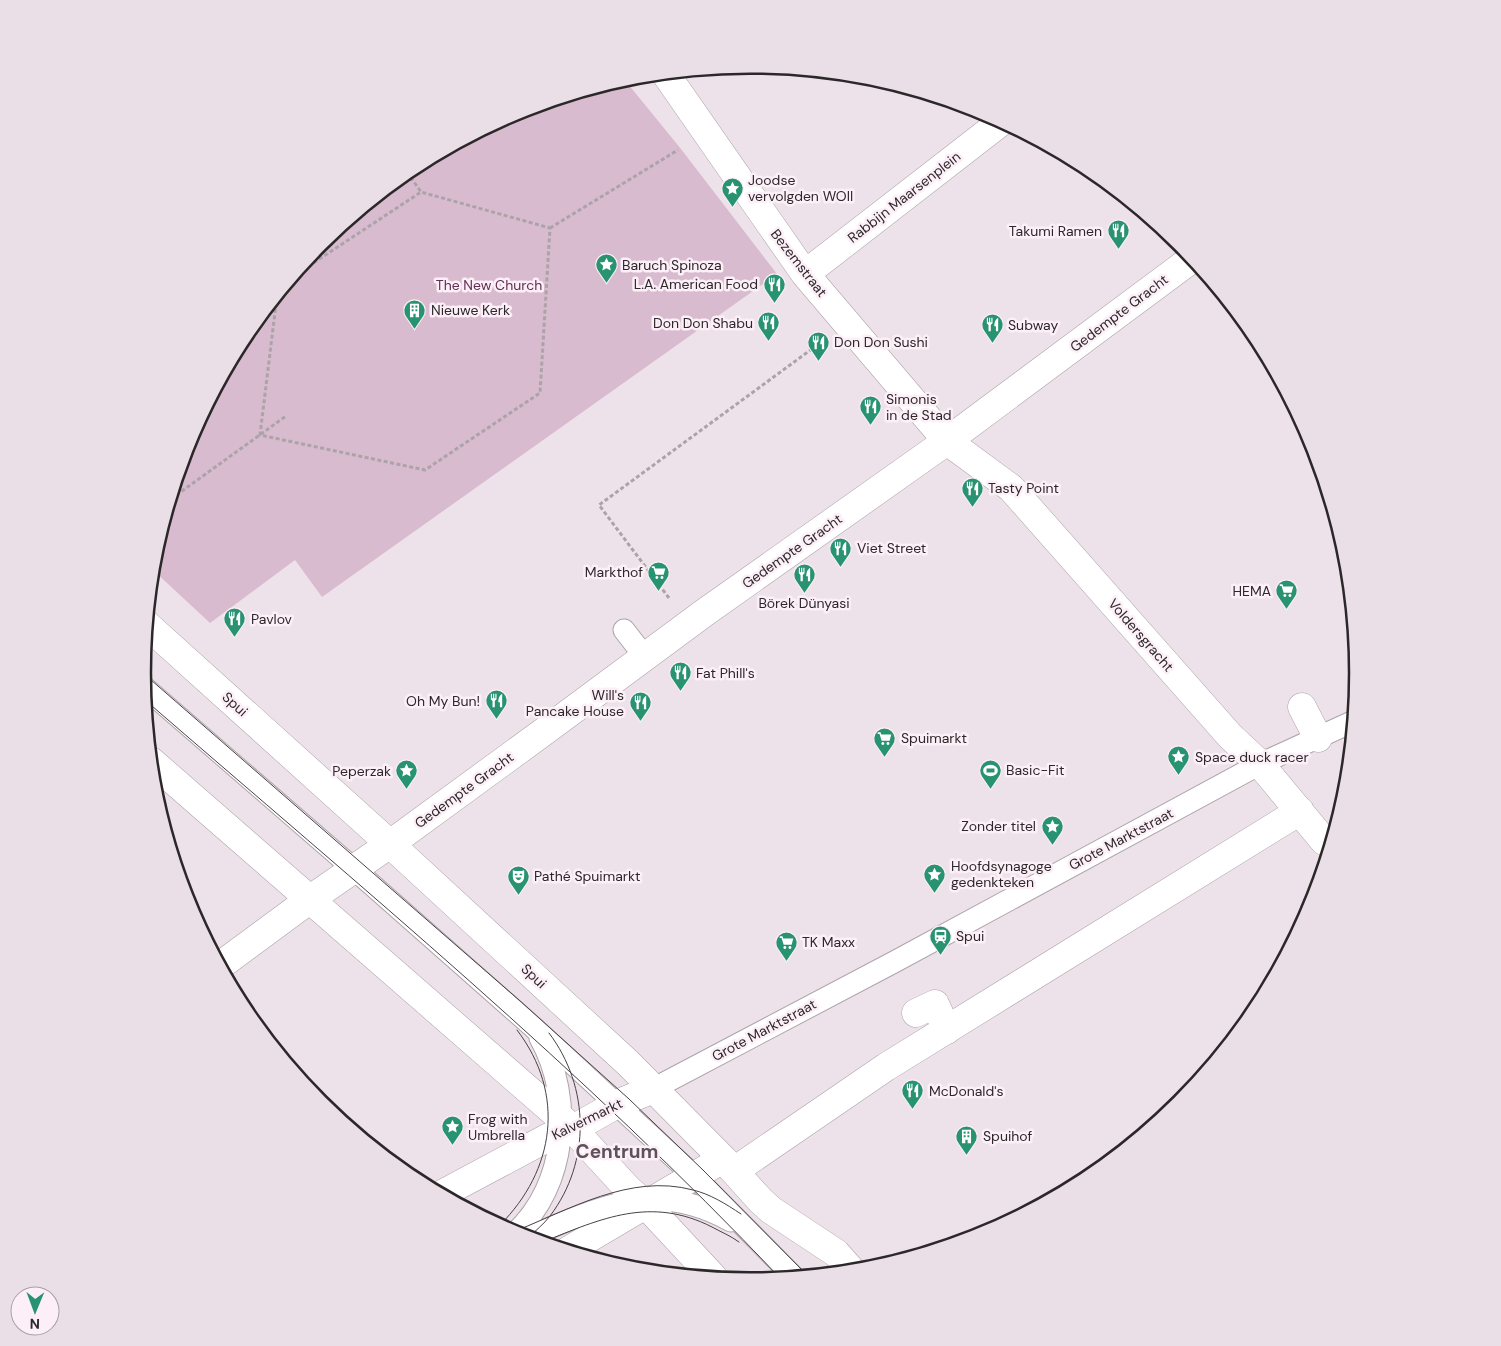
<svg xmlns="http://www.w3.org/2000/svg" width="1501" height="1346" font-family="'DM Sans',sans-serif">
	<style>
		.green { fill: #d9bbcf }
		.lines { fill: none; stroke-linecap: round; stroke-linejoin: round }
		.lane-casing { stroke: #aea3aa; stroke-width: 23 }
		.street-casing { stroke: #aea3aa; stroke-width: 29 }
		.path { stroke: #aca3a9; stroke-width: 3; stroke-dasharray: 4 2.5; stroke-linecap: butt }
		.lane { stroke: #fff; stroke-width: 21 }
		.street { stroke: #fff; stroke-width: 28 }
		.tram { stroke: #474244; stroke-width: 1 }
		.labels { text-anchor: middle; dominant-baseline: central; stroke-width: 5; stroke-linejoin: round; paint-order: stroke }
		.poi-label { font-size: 14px; fill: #2c282a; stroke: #fceff7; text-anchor: start }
		.street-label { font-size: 14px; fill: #2c282a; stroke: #fceff7 }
		.park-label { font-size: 14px; fill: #603052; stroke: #fceff7 }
		.district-label { font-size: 19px; font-weight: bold; fill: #5d5259; stroke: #fceff7 }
		.rim { fill: none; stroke: #2c282a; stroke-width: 2.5 }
	</style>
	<rect width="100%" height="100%" fill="#eee2ea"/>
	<!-- green -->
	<path class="green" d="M 624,79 L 681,149 L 777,274 L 322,597 L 295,560 L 210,623 L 153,570 L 154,554 L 189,440 L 245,335 L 321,243 L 413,167 L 518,111 Z"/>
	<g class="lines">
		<defs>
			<path id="lane" d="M 624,630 L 645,657
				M 144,687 L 354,869 L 533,1027 L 694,1176 L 794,1277
				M 653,1089 L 896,961 L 1260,764 L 1354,721
				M 515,1233 C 567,1185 574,1099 540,1038
				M 527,1237 C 601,1208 653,1178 731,1221"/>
			<path id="street" d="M 665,73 L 805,274 L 919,408 L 947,441 L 1011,488 L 1230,736 L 1260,764 L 1324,841
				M 805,274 L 1001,122 L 999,120
				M 147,625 L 390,844 L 628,1063 L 723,1159 L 761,1201 L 771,1210 L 836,1253 L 852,1271
				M 1302,707 L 1318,738
				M 151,761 L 571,1127 L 628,1189 L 646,1205 L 713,1277
				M 221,965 L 309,900 L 390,844 L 542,733 L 704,613 L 947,441 L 1193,258
				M 916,1013 L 935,1004 L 947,1030
				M 734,1171 L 886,1067 L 1300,811
				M 442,1194 L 547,1138 L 571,1127 L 580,1125 L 617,1104 L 653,1089
				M 569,1250 L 723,1159"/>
		</defs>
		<!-- lane casing -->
		<use href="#lane" class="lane-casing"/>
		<!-- street casing -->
		<use href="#street" class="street-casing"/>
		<!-- path -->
		<path class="path" d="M 407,172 L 421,192
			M 550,228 L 678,150
			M 277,296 L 260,435 L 425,470 L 540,393 L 550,228 L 421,192 L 292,277
			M 171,499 L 286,416
			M 669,598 L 599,505 L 820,343"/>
		<!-- lane -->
		<use href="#lane" class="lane"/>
		<!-- street -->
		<use href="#street" class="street"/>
		<!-- tram -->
		<path class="tram" d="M 143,673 L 519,1000 L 629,1099 L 703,1170 L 807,1275
			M 145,700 C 361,887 583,1070 780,1278
			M 500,1225 C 555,1170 566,1094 517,1030
			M 513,1232 C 569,1210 630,1173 693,1190 C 710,1194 726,1204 741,1214
			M 528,1238 C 535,1231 544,1224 550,1216 C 591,1162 590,1087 549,1033
			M 543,1242 C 602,1218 651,1196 712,1227 C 721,1232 731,1236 739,1242"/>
	</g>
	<!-- icons -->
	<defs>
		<symbol id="sight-pin" viewBox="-11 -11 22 30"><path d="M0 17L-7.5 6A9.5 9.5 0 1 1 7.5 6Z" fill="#289371" stroke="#fceff7"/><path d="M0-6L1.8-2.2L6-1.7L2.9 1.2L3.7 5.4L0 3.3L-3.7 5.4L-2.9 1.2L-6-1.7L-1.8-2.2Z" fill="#fff"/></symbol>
		<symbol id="restaurant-pin" viewBox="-11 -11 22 30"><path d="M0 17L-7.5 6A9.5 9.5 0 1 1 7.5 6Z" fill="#289371" stroke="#fceff7"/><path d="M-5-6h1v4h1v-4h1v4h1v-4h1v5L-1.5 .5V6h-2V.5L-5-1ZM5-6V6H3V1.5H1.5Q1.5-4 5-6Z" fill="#fff"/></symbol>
		<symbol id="building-pin" viewBox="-11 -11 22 30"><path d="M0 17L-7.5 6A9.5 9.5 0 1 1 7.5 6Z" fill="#289371" stroke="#fceff7"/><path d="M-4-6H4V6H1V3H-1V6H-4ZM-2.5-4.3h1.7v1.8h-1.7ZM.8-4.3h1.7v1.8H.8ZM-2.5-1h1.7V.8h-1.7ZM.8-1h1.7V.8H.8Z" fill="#fff"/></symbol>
		<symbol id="supermarket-pin" viewBox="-11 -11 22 30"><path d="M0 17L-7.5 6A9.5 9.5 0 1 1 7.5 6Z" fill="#289371" stroke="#fceff7"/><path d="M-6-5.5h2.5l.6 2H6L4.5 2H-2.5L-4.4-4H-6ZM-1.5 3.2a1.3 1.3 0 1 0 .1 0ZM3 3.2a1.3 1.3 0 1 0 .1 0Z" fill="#fff"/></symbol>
		<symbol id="stadium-pin" viewBox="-11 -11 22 30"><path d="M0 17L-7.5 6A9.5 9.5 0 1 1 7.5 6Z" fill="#289371" stroke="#fceff7"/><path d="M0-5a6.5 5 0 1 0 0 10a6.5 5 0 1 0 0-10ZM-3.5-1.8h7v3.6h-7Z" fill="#fff"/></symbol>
		<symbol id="theatre-pin" viewBox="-11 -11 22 30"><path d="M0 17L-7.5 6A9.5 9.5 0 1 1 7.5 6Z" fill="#289371" stroke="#fceff7"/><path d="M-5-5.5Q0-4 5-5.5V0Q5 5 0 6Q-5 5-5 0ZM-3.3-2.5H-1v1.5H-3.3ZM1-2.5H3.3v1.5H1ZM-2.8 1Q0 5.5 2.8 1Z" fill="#fff"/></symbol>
		<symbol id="station-pin" viewBox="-11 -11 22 30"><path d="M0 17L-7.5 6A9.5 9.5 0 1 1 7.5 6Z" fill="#289371" stroke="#fceff7"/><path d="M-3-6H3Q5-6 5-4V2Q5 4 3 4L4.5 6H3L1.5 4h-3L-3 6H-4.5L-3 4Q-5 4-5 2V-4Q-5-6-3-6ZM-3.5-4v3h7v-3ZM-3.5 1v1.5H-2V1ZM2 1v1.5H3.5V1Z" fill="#fff"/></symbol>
	</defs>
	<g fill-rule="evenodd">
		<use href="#sight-pin" x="720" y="176" width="25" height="34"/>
		<use href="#restaurant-pin" x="1106" y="218" width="25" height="34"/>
		<use href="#sight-pin" x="594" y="252" width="25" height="34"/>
		<use href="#restaurant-pin" x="762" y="272" width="25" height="34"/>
		<use href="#building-pin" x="402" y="298" width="25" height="34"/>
		<use href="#restaurant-pin" x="756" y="310" width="25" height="34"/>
		<use href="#restaurant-pin" x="980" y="312" width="25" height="34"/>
		<use href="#restaurant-pin" x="806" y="330" width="25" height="34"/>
		<use href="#restaurant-pin" x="858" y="394" width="25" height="34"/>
		<use href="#restaurant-pin" x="960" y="476" width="25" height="34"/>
		<use href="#restaurant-pin" x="828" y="536" width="25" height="34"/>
		<use href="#supermarket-pin" x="646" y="560" width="25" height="34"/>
		<use href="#restaurant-pin" x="792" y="562" width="25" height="34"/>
		<use href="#supermarket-pin" x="1274" y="578" width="25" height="34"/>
		<use href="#restaurant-pin" x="222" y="606" width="25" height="34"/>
		<use href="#restaurant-pin" x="668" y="660" width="25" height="34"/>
		<use href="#restaurant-pin" x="484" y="688" width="25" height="34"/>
		<use href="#restaurant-pin" x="628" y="690" width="25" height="34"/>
		<use href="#supermarket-pin" x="872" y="726" width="25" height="34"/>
		<use href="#sight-pin" x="1166" y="744" width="25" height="34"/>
		<use href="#stadium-pin" x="978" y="758" width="25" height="34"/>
		<use href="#sight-pin" x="394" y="758" width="25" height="34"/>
		<use href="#sight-pin" x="1040" y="814" width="25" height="34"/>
		<use href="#sight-pin" x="922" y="862" width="25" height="34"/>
		<use href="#theatre-pin" x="506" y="864" width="25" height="34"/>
		<use href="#station-pin" x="928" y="924" width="25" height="34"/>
		<use href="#supermarket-pin" x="774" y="930" width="25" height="34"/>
		<use href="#restaurant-pin" x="900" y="1078" width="25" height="34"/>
		<use href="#sight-pin" x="440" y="1114" width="25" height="34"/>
		<use href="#building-pin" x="954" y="1124" width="25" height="34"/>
	</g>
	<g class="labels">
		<!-- poi labels -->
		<g class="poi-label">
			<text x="748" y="180">Joodse<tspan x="748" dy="16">vervolgden WOII</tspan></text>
			<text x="1102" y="231" text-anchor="end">Takumi Ramen</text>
			<text x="622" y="265">Baruch Spinoza</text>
			<text x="758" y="284" text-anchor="end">L.A. American Food</text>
			<text x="431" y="310">Nieuwe Kerk</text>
			<text x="753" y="323" text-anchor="end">Don Don Shabu</text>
			<text x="1008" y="325">Subway</text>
			<text x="834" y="342">Don Don Sushi</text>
			<text x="886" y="399">Simonis<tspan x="886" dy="16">in de Stad</tspan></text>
			<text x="988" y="488">Tasty Point</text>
			<text x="857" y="548">Viet Street</text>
			<text x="643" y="572" text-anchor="end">Markthof</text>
			<text x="1271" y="591" text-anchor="end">HEMA</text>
			<text x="804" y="603" text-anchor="middle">Börek Dünyasi</text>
			<text x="251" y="619">Pavlov</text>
			<text x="696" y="673">Fat Phill's</text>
			<text x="624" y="695" text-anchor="end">Will's<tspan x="624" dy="16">Pancake House</tspan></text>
			<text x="480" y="701" text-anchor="end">Oh My Bun!</text>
			<text x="901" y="738">Spuimarkt</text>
			<text x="1195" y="757">Space duck racer</text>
			<text x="1006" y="770">Basic-Fit</text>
			<text x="391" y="771" text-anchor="end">Peperzak</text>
			<text x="1036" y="826" text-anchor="end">Zonder titel</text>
			<text x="951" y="866">Hoofdsynagoge<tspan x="951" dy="16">gedenkteken</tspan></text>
			<text x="534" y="876">Pathé Spuimarkt</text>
			<text x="956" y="936">Spui</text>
			<text x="802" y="942">TK Maxx</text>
			<text x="929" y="1091">McDonald's</text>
			<text x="468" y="1119">Frog with<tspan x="468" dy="16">Umbrella</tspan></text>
			<text x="983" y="1136">Spuihof</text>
		</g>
		<!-- street labels -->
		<g class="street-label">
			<text transform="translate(904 197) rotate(-38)">Rabbijn Maarsenplein</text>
			<text transform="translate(799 263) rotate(52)">Bezemstraat</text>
			<text transform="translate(1119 313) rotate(-37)">Gedempte Gracht</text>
			<text transform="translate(792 551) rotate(-35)">Gedempte Gracht</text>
			<text transform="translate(1141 635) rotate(49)">Voldersgracht</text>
			<text transform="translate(235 704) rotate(42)">Spui</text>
			<text transform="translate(464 790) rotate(-36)">Gedempte Gracht</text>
			<text transform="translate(1121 839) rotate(-28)">Grote Marktstraat</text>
			<text transform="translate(534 976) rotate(43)">Spui</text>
			<text transform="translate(764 1030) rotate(-28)">Grote Marktstraat</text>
			<text transform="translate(587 1119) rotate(-26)">Kalvermarkt</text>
		</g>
		<!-- park labels -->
		<g class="park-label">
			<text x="489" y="285">The New Church</text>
		</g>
		<!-- district labels -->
		<g class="district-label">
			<text x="617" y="1151">Centrum</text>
		</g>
	</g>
	<!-- crop -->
	<path d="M0 0H1501V1346H0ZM151 673a599 599 0 1 1 1198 0a599 599 0 1 1-1198 0Z" fill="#ebdfe7" fill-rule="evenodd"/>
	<path class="rim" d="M151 673a599 599 0 1 1 1198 0a599 599 0 1 1-1198 0Z"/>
	<!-- north arrow -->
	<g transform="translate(35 1311) rotate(181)"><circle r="24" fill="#fceff7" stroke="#a99fa5"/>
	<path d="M0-4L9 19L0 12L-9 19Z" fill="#289371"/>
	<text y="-8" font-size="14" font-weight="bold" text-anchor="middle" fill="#2c282a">N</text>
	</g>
</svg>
